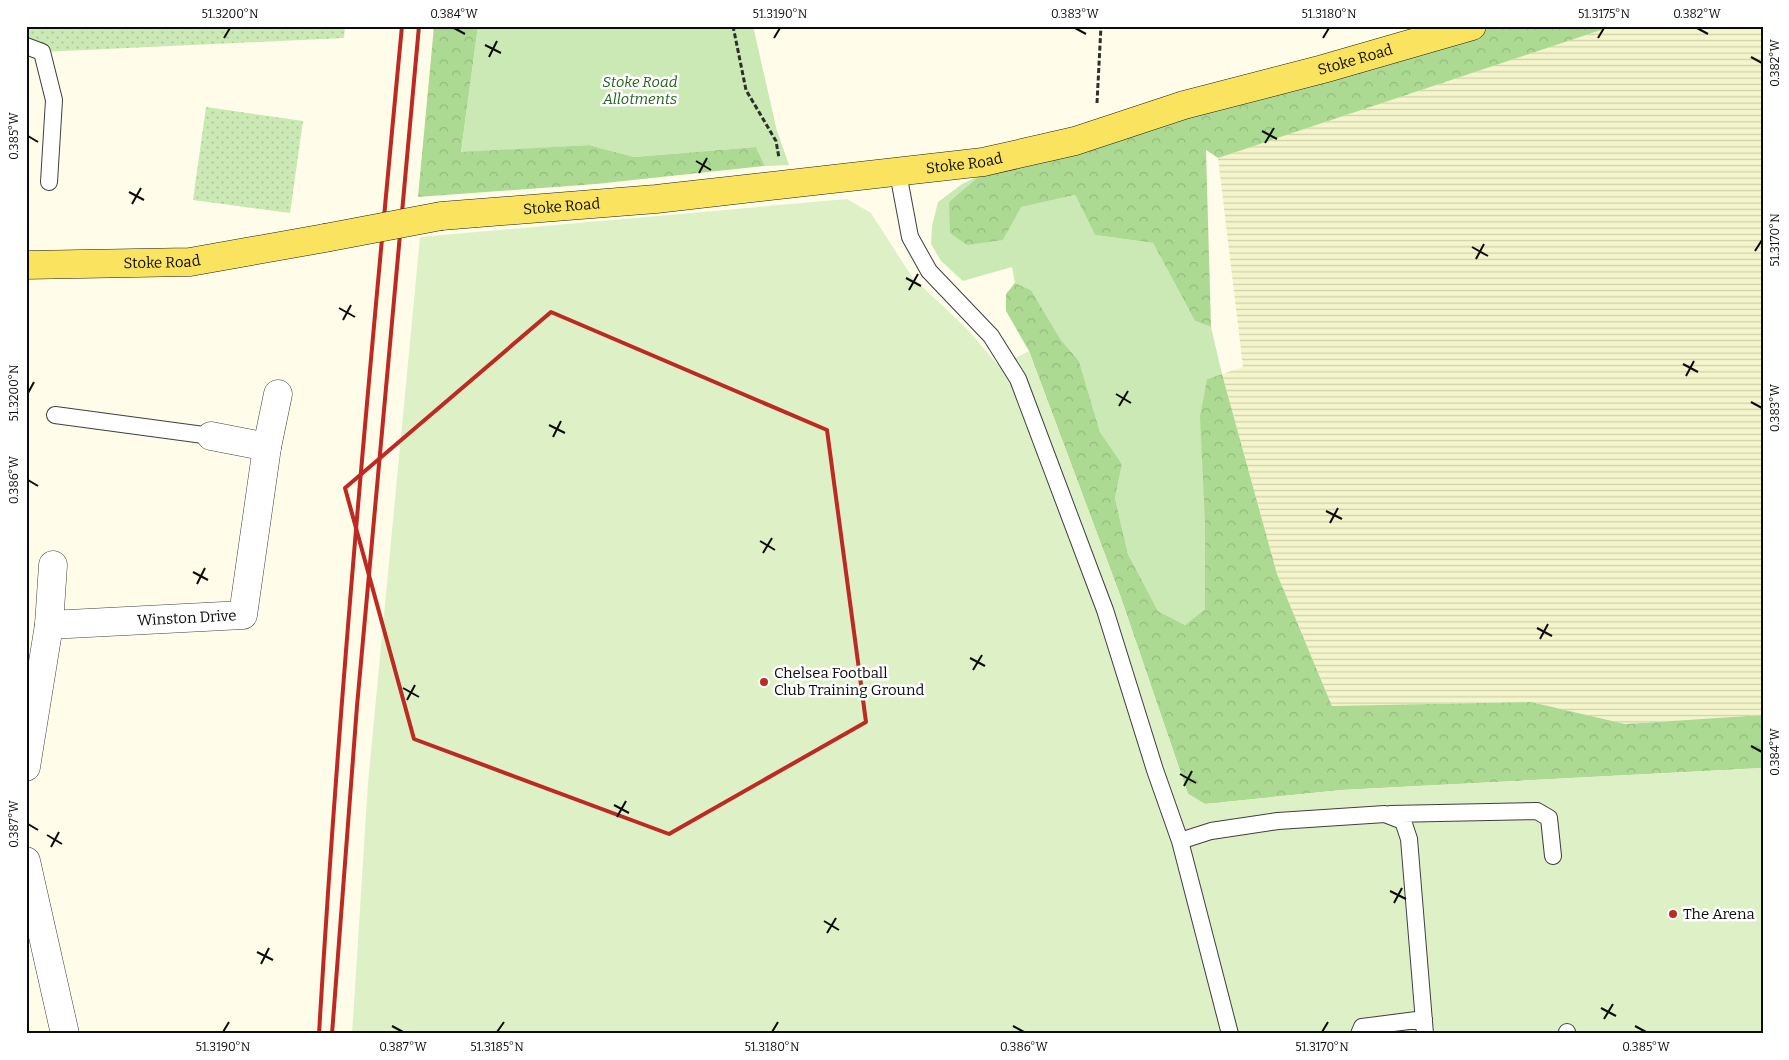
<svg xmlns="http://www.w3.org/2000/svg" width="1789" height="1060" font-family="Bitter,serif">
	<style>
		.farmland { fill: url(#farmland-rules) }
		.grass { fill: #cbe9b4 }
		.forest { fill: url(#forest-crowns) }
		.park { fill: url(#park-dots) }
		.pitch { fill: #def0c6 }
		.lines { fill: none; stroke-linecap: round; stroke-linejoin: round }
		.lane-casing { stroke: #3f3f3f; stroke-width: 18 }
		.street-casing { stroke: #3f3f3f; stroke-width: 29 }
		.primary-casing { stroke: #1d1d1d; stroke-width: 29 }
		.path { stroke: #2e2e2e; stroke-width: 3; stroke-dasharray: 5 2.5; stroke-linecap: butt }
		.lane { stroke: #fff; stroke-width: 16 }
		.street { stroke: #fff; stroke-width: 28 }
		.primary { stroke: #fae35f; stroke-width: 28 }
		.rail { stroke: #bd2a23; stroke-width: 4 }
		.primary-bridge-casing { stroke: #1d1d1d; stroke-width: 29; stroke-linecap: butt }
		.primary-bridge { stroke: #fae35f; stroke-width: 28 }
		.marked { fill: none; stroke: #bd2a23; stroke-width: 4; stroke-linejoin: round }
		.ticks { fill: none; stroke: #0c0c0c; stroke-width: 2 }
		.poi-dot { fill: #bd2a23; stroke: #fff; stroke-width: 2 }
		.labels { text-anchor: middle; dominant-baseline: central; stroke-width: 5; stroke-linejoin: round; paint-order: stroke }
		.street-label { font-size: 15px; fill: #0c0c0c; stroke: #fff }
		.park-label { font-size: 15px; font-style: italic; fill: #24641c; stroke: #fff }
		.poi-label { font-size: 15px; fill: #0c0c0c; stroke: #fff; text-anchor: start }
		.neatline { fill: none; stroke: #0c0c0c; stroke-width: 2 }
		.ticks-label { font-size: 12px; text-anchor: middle; fill: #0c0c0c }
	</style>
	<defs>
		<pattern id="farmland-rules" width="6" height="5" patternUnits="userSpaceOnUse" patternTransform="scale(1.25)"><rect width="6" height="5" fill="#f4f5cb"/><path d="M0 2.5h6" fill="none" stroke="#d0d1ad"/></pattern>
		<pattern id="forest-crowns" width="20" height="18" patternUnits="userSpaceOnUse" patternTransform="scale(1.25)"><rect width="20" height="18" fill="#adda93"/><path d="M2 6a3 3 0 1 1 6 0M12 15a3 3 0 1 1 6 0" fill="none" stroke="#94ba7e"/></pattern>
		<pattern id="park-dots" width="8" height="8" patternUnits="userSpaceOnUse" patternTransform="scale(1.25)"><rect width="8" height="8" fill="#cbe9b4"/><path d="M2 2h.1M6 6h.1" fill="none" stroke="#adc79a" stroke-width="1.8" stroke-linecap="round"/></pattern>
	</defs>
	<rect width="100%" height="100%" fill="#fffdea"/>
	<!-- farmland -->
	<path class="farmland" d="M 1613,26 L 1763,26 L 1763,715 L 1625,724 L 1531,702 L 1332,706 L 1277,574 L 1222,374 L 1243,367 L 1218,158 Z"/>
	<!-- grass -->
	<path class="grass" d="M 478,26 L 753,26 L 777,131 L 789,165 L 765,166 L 756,147 L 634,157 L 589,145 L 461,153 Z
		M 982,174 L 1003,240 L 1020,207 L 1075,195 L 1095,235 L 1153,243 L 1195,321 L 1211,327 L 1222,374 L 1207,379 L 1205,609 L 1185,625 L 1158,611 L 1128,554 L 1115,498 L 1122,464 L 1100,432 L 1079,361 L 1061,340 L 1031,290 L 1015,283 L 1012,267 L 963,281 L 941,261 L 931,244 L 932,226 L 938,202 L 962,184 Z"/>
	<!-- forest -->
	<path class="forest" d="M 434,26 L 478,26 L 461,152 L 589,145 L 634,157 L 756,147 L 765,166 L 596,184 L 418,197 Z
		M 1498,26 L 1613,26 L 1218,158 L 1206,150 L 1211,327 L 1195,321 L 1153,243 L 1095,235 L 1075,195 L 1021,207 L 1003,240 L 967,245 L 950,233 L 949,202 L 982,174 Z
		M 1015,283 L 1031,290 L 1061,340 L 1079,361 L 1100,432 L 1122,464 L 1115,498 L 1128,554 L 1158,611 L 1185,625 L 1205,609 L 1205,522 L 1200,416 L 1207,379 L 1222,374 L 1277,574 L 1332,706 L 1531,702 L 1625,724 L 1763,715 L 1763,768 L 1342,790 L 1205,804 L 1188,794 L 1120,595 L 1029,351 L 1006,311 L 1006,294 Z"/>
	<!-- park -->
	<path class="park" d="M 26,26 L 345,26 L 344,38 L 42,52 L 26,47 Z
		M 206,107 L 303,121 L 290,213 L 193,200 Z"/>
	<!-- pitch -->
	<path class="pitch" d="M 847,199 L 871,213 L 912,277 L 966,328 L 999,366 L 1029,351 L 1120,595 L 1188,794 L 1205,804 L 1342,790 L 1763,768 L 1763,1034 L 352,1034 L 368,783 L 420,237 Z"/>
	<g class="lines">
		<defs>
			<path id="lane" d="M 26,46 L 42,52 L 54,100 L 49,182
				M 898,173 L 910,237 L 929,271 L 991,336 L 1018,379 L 1105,610 L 1155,770 L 1180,841 L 1230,1034
				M 55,415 L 211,436
				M 1390,814 L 1537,811 L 1549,818 L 1553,856
				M 1180,841 L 1211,831 L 1278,821 L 1385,814 L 1403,821 L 1409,839 L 1425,1034
				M 1567,1032 L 1567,1034
				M 1359,1034 L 1362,1027 L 1424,1019"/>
			<g id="street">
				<path d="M 211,436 L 267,447"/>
				<path id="s1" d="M 49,625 L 243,615 L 267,447 L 278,394"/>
				<path d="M 26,767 L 49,625 L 53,565"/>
				<path d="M 26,861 L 65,1034"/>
			</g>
			<g id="primary">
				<path id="s2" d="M 441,216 L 656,199 L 983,162 L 1075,141 L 1184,105 L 1323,69 L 1472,26"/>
				<path id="s3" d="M 26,265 L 190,262 L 325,238"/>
			</g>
		</defs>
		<!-- lane casing -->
		<use href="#lane" class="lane-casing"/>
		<!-- street casing -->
		<use href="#street" class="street-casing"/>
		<!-- primary casing -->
		<use href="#primary" class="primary-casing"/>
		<!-- path -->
		<path class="path" d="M 733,26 L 746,90 L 776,141 L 779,158
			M 1097,103 L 1101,26"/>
		<!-- lane -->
		<use href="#lane" class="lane"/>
		<!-- street -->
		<use href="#street" class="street"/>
		<!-- primary -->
		<use href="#primary" class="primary"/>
		<!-- rail -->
		<path class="rail" d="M 319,1034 C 339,697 370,362 402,26
			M 332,1034 L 357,706 L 419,26"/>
		<defs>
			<path id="primary-bridge" d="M 325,238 L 441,216"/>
		</defs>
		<!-- primary-bridge casing -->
		<use href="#primary-bridge" class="primary-bridge-casing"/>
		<!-- primary-bridge -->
		<use href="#primary-bridge" class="primary-bridge"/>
	</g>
	<!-- marked area -->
	<path class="marked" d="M 551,312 L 827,430 L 866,722 L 669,834 L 414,739 L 345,488 Z"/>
	<!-- ticks -->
	<path class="ticks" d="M 454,28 L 465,34M 1075,28 L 1086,34M 1697,28 L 1708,34M 224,38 L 230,28M 774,38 L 780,28M 1323,38 L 1329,28M 1598,38 L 1604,28M 485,45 L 501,53M 489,57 L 497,41M 1751,57 L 1762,63M 1262,131 L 1277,139M 28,136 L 38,142M 1265,143 L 1274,128M 696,161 L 711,170M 699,173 L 707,158M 129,192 L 144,200M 132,204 L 141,188M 1472,247 L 1488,256M 1755,251 L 1762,240M 1476,259 L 1484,244M 906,278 L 921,286M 909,290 L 918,274M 339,308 L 355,317M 343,320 L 351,305M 1683,364 L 1698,372M 1686,376 L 1694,361M 28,393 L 34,382M 1116,394 L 1131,403M 1751,402 L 1762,408M 1119,406 L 1128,391M 549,425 L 565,433M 553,437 L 561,421M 28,480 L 38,486M 1326,511 L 1342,519M 1330,523 L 1338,508M 760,541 L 775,550M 763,553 L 772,538M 193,572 L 208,580M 197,584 L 205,568M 1537,628 L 1552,636M 1540,639 L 1548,624M 970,658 L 985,666M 973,670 L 982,655M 403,688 L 419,697M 407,700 L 415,685M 1751,746 L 1762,752M 1180,774 L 1196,783M 1184,786 L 1192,771M 614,805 L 629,813M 617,817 L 626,801M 28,824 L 38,830M 47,835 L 62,844M 51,847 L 59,832M 1390,891 L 1406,899M 1394,903 L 1402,888M 824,921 L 839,930M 827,933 L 836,918M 257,952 L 273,960M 261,964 L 269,948M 1601,1008 L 1616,1016M 1604,1019 L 1613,1004M 392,1026 L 403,1032M 1013,1026 L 1024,1032M 1635,1026 L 1646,1032M 223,1032 L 229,1022M 497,1032 L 504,1022M 772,1032 L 778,1022M 1322,1032 L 1328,1022"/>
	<!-- markers -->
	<g class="poi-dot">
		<circle cx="764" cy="682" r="5"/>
		<circle cx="1673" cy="914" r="5"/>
	</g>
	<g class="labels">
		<!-- street labels -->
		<g class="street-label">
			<text stroke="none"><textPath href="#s2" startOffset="931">Stoke Road</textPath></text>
			<text stroke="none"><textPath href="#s2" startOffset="526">Stoke Road</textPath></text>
			<text stroke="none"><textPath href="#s2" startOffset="121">Stoke Road</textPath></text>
			<text stroke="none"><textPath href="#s3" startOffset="136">Stoke Road</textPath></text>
			<text stroke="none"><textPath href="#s1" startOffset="138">Winston Drive</textPath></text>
		</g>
		<!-- park labels -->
		<g class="park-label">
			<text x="640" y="82">Stoke Road<tspan x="640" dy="17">Allotments</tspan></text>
		</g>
		<!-- poi labels -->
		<g class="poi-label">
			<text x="774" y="673">Chelsea Football<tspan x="774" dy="17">Club Training Ground</tspan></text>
			<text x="1683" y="914">The Arena</text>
		</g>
	</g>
	<!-- border -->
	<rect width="1789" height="1060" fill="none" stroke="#ffffff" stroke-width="55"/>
	<rect x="28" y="28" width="1734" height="1004" class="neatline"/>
	<g class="ticks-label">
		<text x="230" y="18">51.3200°N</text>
		<text x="454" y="18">0.384°W</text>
		<text x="780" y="18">51.3190°N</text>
		<text x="1075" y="18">0.383°W</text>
		<text x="1329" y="18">51.3180°N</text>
		<text x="1604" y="18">51.3175°N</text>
		<text x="1697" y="18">0.382°W</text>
		<text transform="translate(1775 63) rotate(-90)" y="4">0.382°W</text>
		<text transform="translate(14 136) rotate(-90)" y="4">0.385°W</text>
		<text transform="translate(1775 240) rotate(-90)" y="4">51.3170°N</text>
		<text transform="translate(14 393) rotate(-90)" y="4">51.3200°N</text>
		<text transform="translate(1775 408) rotate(-90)" y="4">0.383°W</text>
		<text transform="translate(14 480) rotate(-90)" y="4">0.386°W</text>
		<text transform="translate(1775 752) rotate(-90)" y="4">0.384°W</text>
		<text transform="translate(14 824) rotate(-90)" y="4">0.387°W</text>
		<text x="223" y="1051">51.3190°N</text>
		<text x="403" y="1051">0.387°W</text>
		<text x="497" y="1051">51.3185°N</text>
		<text x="772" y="1051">51.3180°N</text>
		<text x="1024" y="1051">0.386°W</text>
		<text x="1322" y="1051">51.3170°N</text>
		<text x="1646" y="1051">0.385°W</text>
	</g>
</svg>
